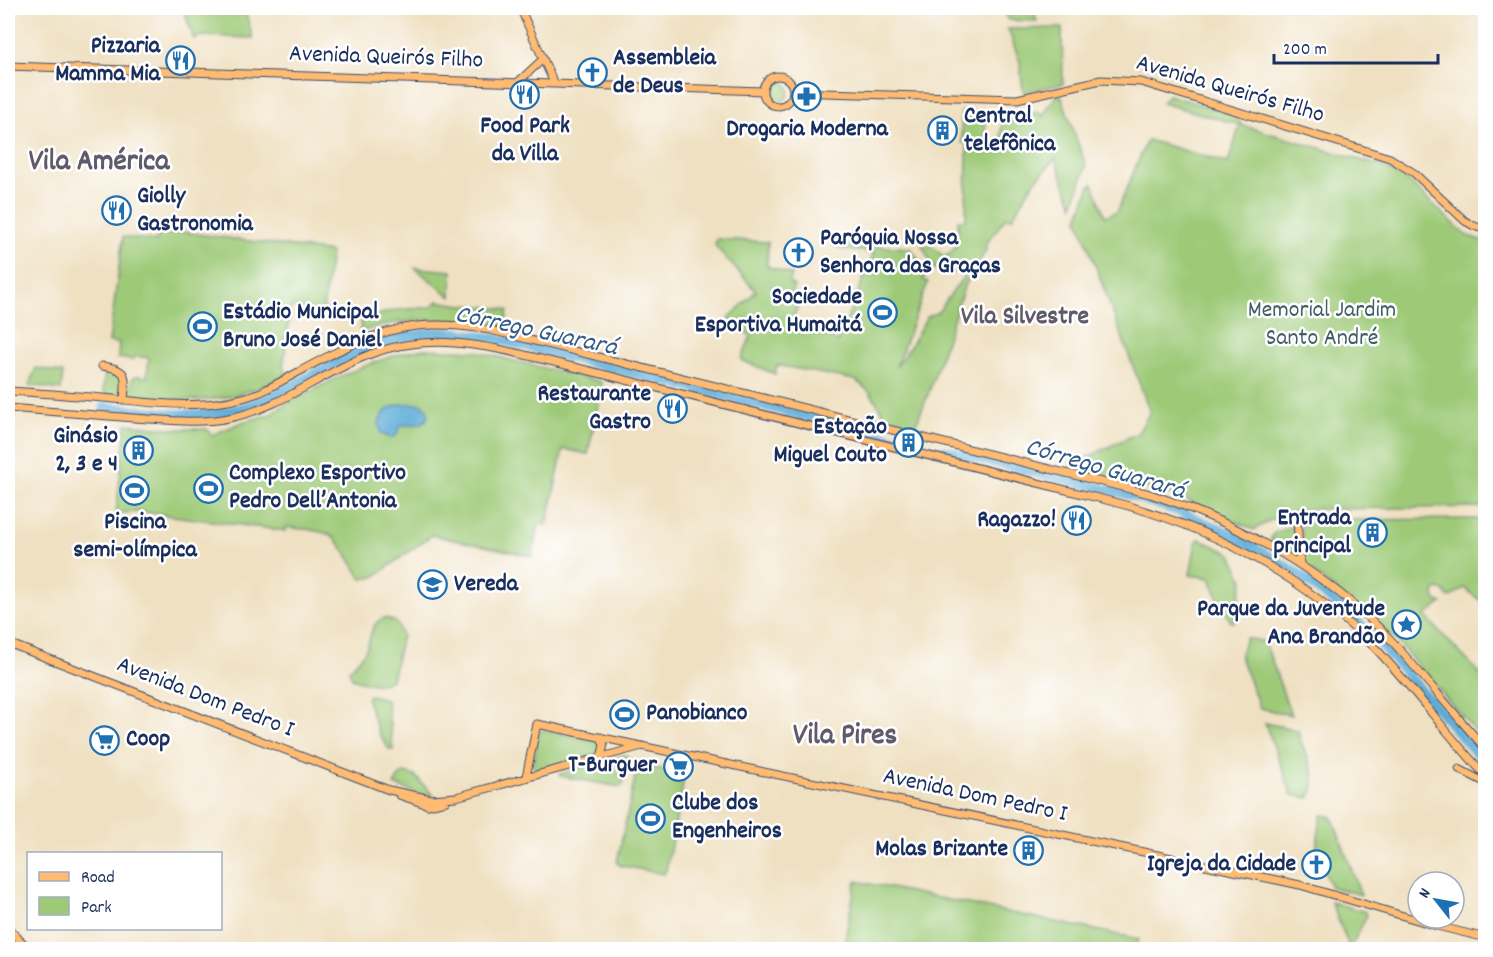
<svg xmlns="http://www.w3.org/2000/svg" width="1493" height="957" font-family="Dekko,sans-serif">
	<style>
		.green { fill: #9eca78; stroke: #5c7c6b; stroke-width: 1.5 }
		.water { fill: #5cacd7; stroke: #3c6e9a; stroke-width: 1.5 }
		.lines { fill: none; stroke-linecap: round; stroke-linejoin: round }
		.river { stroke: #5cacd7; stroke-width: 10 }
		.major-casing { stroke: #3b4a6d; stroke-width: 9 }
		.major { stroke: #febb71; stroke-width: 7 }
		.labels { text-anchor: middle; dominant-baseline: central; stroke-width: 5; stroke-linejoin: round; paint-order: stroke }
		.poi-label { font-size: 24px; font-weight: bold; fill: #1b2f5e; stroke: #fff; text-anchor: end }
		.street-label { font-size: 24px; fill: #1b2f5e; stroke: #fff }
		.park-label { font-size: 24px; fill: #425e66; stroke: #fff }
		.neighbourhood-label { font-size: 26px; font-weight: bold; fill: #5f5b6a; stroke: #fff }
		.water-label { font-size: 26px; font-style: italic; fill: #325b88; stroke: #fff }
		.district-label { font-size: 30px; font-weight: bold; fill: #5f5b6a; stroke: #fff }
	</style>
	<rect width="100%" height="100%" fill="#fff"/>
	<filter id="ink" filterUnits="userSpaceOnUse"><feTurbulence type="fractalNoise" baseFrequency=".0167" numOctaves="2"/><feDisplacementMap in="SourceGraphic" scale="12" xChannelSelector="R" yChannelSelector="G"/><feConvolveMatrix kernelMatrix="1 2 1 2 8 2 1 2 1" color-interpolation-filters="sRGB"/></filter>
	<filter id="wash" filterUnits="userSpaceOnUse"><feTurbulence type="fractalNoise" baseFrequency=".008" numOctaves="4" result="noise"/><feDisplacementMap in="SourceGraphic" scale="24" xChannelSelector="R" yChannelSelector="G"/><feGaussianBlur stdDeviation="1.35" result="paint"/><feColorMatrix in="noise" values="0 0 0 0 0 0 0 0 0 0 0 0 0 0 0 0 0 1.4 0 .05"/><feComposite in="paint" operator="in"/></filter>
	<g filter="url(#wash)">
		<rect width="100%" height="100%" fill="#efe0c1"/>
		<!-- green -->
		<path class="green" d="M 183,8 L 244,8 L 253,38 L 201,36 L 194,39 Z
			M 1003,8 L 1032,8 L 1037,21 L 1008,20 Z
			M 1062,28 L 1063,84 L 1023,92 L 1020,62 L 1008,29 Z
			M767 91a11 11 0 1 1 22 0a11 11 0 1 1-22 0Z
			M 1061,95 L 1086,166 L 1073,205 L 1055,159 L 1032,185 L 1012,218 L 1006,217 L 984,247 L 987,249 L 964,287 L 929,392 L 914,429 L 890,423 L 870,392 L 855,380 L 777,365 L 775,374 L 741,360 L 751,336 L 728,319 L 756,291 L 716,247 L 715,243 L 717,239 L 768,242 L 767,266 L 792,275 L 789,283 L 794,286 L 791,292 L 795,294 L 792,301 L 799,304 L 792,320 L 838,342 L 874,252 L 843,250 L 831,244 L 910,248 L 927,270 L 923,280 L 928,282 L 896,367 L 905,355 L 927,317 L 938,312 L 967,272 L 962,270 L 951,273 L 935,269 L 922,246 L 932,246 L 942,255 L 950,254 L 957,244 L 958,220 L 966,220 L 967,144 L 962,143 L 961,112 L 986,111 L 985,144 L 1001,145 L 1002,114 L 1040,113 L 1042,117 L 1055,97 Z
			M 1168,95 L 1236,115 L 1239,117 L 1241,125 L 1385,167 L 1407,180 L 1466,235 L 1485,242 L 1485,507 L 1316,509 L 1289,513 L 1267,522 L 1254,530 L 1181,497 L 1072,468 L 1071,465 L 1138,433 L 1150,412 L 1078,219 L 1090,185 L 1093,184 L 1105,216 L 1117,212 L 1147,140 L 1228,163 L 1240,125 L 1162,103 Z
			M 183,232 L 331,252 L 323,309 L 374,316 L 396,310 L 431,307 L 438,301 C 461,307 485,305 508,310 L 505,327 C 456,318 408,315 360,332 L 362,316 L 291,307 L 283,368 L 286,369 L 285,376 C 224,406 195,402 130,396 L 132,379 L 136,376 L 147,377 L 149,358 L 134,356 L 134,360 L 118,358 L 119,343 L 109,342 L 123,237 L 157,241 L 159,234 Z
			M 415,268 L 452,271 L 451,297 Z
			M 424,349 L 474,351 L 601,382 L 602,385 L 588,454 L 563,449 L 547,525 L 539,524 L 532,556 L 432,535 L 374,577 L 362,579 C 354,567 341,540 328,534 C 316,529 300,529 286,527 L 286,531 L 143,512 L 116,513 L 126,424 L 176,429 L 207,429 L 212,435 L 245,421 L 272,414 L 275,410 C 323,385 369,358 424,349 Z
			M 36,368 L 63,373 L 61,390 L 29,385 Z
			M 108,370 L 120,373 L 123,380 L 118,396 L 107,395 L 103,390 L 105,373 Z
			M 1485,519 L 1485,604 L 1464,588 L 1449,598 L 1444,591 L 1439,589 L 1435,590 L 1434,597 L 1437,601 L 1442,603 L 1425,616 L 1485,679 L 1485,732 L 1480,733 L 1475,731 L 1395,639 L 1304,564 L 1301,525 L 1325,520 Z
			M 1293,526 L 1296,553 L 1294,554 L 1272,541 L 1271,538 L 1274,533 Z
			M 1199,539 L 1232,554 L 1243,580 L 1234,622 L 1231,622 L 1220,603 L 1210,578 L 1190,575 L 1196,542 Z
			M 385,618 L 396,622 L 402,635 L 392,679 C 382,689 364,682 352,678 L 349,670 C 354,664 361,658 365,651 C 372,639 369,622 385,618 Z
			M 1246,638 L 1265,642 L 1291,715 L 1260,708 L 1240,657 Z
			M 371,695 L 383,698 L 387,702 L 393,750 L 389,749 L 379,734 L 367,700 L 368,696 Z
			M 1265,723 L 1298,730 C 1300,751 1325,776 1309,798 L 1292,795 Z
			M 543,730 L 597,741 L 601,747 L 597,754 L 536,771 L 533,766 L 539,733 Z
			M 624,755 L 627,756 L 629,759 L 623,784 L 620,787 L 560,776 L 559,774 Z
			M 638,764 L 685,774 L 666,871 L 663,874 L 619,865 L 617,862 Z
			M 404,773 L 415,776 L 434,796 L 419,794 L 394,785 L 400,775 Z
			M 1323,815 L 1332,817 L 1361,895 L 1331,887 L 1316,850 L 1321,817 Z
			M 856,881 L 1139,939 L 1136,949 L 843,949 Z
			M 1331,902 L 1365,912 L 1367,915 L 1350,949 Z"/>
		<!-- water -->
		<path class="water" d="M 421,404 C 429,408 432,419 421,423 C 415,426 407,424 401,425 L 396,436 L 391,438 L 381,434 L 379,422 C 386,403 403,403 421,404 Z"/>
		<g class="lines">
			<!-- river -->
			<path class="river" d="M 104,407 C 146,411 193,420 235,410 C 260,404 283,391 305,379 C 344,358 383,338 428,333 C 477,329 540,351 588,362 C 691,387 794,413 896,439
				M 944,450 L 1137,497 L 1175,510 L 1229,533 L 1297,573 L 1349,614 L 1383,647 L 1486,764"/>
		</g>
	</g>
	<g filter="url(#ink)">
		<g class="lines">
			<defs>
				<path id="major" d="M 520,8 L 554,83
					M 8,66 L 763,91
					M763 91a15 15 0 1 1 30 0a15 15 0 1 1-30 0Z
					M 518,82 L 543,59
					M 793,92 L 1017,99 L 1101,80 L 1141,82 L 1390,158 L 1414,173 L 1465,221 L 1474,226 L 1486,230
					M 102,366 C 129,369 126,376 124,400
					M 8,391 C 43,393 79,396 114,399 C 164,404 213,411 261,392 C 311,367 360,332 417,326 C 441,323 466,326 490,330 L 1150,494 C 1237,522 1327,572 1390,639 C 1423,675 1453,713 1486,749
					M 8,408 C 50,411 92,415 134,418 C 166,420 198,424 229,418 C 277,409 317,377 361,358 C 434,326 502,350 574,367 L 1110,501 C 1210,526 1305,577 1378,651 C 1416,691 1448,736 1486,776
					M 1297,518 L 1300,565
					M 8,643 L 389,790 L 431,799 L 456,797 L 642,746
					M 601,737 L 604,745 L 601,757
					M 1459,769 L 1486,783
					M 526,777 L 537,724 L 1300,885 L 1437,926 L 1486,938
					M 399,795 L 428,805 L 446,801
					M 8,928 L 30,950
					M 8,943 L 14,950"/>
			</defs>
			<!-- major casing -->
			<use href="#major" class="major-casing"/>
			<!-- major -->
			<use href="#major" class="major"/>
		</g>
	</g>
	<!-- icons -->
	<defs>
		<symbol id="restaurant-ring" viewBox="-11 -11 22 22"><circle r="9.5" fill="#fff" stroke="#1f6fb2" stroke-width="1.5"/><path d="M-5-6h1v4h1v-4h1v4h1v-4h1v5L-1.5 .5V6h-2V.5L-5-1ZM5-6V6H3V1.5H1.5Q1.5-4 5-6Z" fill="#1f6fb2"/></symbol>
		<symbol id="church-ring" viewBox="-11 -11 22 22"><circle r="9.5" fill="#fff" stroke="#1f6fb2" stroke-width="1.5"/><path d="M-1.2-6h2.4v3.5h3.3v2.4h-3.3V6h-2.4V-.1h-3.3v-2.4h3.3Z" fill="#1f6fb2"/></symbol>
		<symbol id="pharmacy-ring" viewBox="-11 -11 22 22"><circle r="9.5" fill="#fff" stroke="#1f6fb2" stroke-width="1.5"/><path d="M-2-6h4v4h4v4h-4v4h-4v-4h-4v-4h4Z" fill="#1f6fb2"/></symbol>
		<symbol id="building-ring" viewBox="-11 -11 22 22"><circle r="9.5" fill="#fff" stroke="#1f6fb2" stroke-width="1.5"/><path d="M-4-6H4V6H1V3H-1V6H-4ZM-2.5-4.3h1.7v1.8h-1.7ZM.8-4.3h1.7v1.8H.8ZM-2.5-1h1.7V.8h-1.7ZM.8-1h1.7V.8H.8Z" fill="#1f6fb2"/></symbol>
		<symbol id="stadium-ring" viewBox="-11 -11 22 22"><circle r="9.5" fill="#fff" stroke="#1f6fb2" stroke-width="1.5"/><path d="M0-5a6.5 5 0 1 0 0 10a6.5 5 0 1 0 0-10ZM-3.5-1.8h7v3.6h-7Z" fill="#1f6fb2"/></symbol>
		<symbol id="school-ring" viewBox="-11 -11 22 22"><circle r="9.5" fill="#fff" stroke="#1f6fb2" stroke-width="1.5"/><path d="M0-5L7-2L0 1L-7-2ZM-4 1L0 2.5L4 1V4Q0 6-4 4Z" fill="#1f6fb2"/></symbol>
		<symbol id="sight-ring" viewBox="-11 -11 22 22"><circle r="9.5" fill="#fff" stroke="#1f6fb2" stroke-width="1.5"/><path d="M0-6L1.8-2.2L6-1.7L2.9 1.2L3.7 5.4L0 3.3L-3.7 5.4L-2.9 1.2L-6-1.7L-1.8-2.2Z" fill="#1f6fb2"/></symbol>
		<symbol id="supermarket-ring" viewBox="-11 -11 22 22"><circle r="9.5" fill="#fff" stroke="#1f6fb2" stroke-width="1.5"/><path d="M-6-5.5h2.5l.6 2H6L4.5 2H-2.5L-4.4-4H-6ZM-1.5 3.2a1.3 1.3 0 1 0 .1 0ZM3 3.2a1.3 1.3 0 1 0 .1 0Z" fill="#1f6fb2"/></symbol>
	</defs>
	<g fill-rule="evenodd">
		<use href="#restaurant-ring" x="164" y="44" width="33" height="33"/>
		<use href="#church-ring" x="576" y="56" width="33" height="33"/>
		<use href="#restaurant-ring" x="508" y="78" width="33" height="33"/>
		<use href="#pharmacy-ring" x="790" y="80" width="33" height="33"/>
		<use href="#building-ring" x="926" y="114" width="33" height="33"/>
		<use href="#restaurant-ring" x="100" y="194" width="33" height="33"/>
		<use href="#church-ring" x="782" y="236" width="33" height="33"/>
		<use href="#stadium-ring" x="866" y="296" width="33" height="33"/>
		<use href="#stadium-ring" x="186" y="310" width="33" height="33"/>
		<use href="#restaurant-ring" x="656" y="392" width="33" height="33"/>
		<use href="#building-ring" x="892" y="426" width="33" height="33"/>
		<use href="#building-ring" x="122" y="434" width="33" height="33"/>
		<use href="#stadium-ring" x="192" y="472" width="33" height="33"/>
		<use href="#stadium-ring" x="118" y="474" width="33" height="33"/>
		<use href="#restaurant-ring" x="1060" y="504" width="33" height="33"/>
		<use href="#building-ring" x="1356" y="516" width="33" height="33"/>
		<use href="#school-ring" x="416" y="568" width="33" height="33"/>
		<use href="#sight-ring" x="1390" y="608" width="33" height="33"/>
		<use href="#stadium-ring" x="608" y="698" width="33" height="33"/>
		<use href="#supermarket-ring" x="88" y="724" width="33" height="33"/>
		<use href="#supermarket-ring" x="662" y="750" width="33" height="33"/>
		<use href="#stadium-ring" x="634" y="802" width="33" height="33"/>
		<use href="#building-ring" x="1012" y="834" width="33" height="33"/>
		<use href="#church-ring" x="1300" y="848" width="33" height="33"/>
	</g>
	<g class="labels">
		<!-- poi labels -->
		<g class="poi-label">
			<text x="160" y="47">Pizzaria<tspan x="160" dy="28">Mamma Mia</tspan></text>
			<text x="613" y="59" text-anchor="start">Assembleia<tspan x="613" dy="28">de Deus</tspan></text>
			<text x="964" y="117" text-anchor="start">Central<tspan x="964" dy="28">telefônica</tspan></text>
			<text x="525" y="127" text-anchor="middle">Food Park<tspan x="525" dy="28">da Villa</tspan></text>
			<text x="807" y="130" text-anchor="middle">Drogaria Moderna</text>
			<text x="137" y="197" text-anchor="start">Giolly<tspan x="137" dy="28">Gastronomia</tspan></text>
			<text x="820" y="239" text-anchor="start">Paróquia Nossa<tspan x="820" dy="28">Senhora das Graças</tspan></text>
			<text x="862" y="298">Sociedade<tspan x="862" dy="28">Esportiva Humaitá</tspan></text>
			<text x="223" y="313" text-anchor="start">Estádio Municipal<tspan x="223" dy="28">Bruno José Daniel</tspan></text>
			<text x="651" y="395">Restaurante<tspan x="651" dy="28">Gastro</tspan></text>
			<text x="887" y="428">Estação<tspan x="887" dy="28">Miguel Couto</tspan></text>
			<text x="118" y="437">Ginásio<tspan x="118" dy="28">2, 3 e 4</tspan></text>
			<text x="229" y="474" text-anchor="start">Complexo Esportivo<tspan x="229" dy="28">Pedro Dell’Antonia</tspan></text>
			<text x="1351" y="519">Entrada<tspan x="1351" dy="28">principal</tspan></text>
			<text x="1056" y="521">Ragazzo!</text>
			<text x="135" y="523" text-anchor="middle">Piscina<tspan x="135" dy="28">semi-olímpica</tspan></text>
			<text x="454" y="585" text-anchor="start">Vereda</text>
			<text x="1385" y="610">Parque da Juventude<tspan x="1385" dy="28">Ana Brandão</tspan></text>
			<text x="646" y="714" text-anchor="start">Panobianco</text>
			<text x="126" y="740" text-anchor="start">Coop</text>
			<text x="657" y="766">T-Burguer</text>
			<text x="672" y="804" text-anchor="start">Clube dos<tspan x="672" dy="28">Engenheiros</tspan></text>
			<text x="1008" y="850">Molas Brizante</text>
			<text x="1296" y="865">Igreja da Cidade</text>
		</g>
		<!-- street labels -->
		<g class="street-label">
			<text transform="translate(386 58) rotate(2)">Avenida Queirós Filho</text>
			<text transform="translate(1230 90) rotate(16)">Avenida Queirós Filho</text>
			<text transform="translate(205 698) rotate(21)">Avenida Dom Pedro I</text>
			<text transform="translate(975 796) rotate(12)">Avenida Dom Pedro I</text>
		</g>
		<!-- park labels -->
		<g class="park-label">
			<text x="1322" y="311">Memorial Jardim<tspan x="1322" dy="28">Santo André</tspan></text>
		</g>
		<!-- neighbourhood labels -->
		<g class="neighbourhood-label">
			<text x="1025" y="317">Vila Silvestre</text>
		</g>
		<!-- water labels -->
		<g class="water-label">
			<text transform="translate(536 332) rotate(12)">Córrego Guarará</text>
			<text transform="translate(1105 470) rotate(16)">Córrego Guarará</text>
		</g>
		<!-- district labels -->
		<g class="district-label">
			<text x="99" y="163">Vila América</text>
			<text x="845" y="737">Vila Pires</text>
		</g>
	</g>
	<!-- margin -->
	<rect width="1493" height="957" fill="none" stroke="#fff" stroke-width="30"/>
	<!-- legend -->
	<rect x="27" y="852" width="195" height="78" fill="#ffffff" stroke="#a4acbf" stroke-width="1.5"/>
	<rect x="39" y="872" width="30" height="9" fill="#febb71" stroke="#a4acbf" stroke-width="1.5"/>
	<text x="81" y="882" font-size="18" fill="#1b2f5e">Road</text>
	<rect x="39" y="897" width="30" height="18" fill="#9eca78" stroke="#a4acbf" stroke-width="1.5"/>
	<text x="81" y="912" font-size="18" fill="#1b2f5e">Park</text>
	<!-- north arrow -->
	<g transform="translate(1436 900) rotate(301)"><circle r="28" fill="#ffffff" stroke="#a4acbf" stroke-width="1.5"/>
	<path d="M0-4.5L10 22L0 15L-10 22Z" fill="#1f6fb2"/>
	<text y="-9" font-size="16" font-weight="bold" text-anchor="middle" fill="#1b2f5e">N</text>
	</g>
	<!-- scale -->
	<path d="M1274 54v9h164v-9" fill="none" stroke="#1b2f5e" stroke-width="3"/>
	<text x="1283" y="54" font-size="18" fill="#1b2f5e" stroke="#ffffff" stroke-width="4.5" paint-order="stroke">200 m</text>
</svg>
